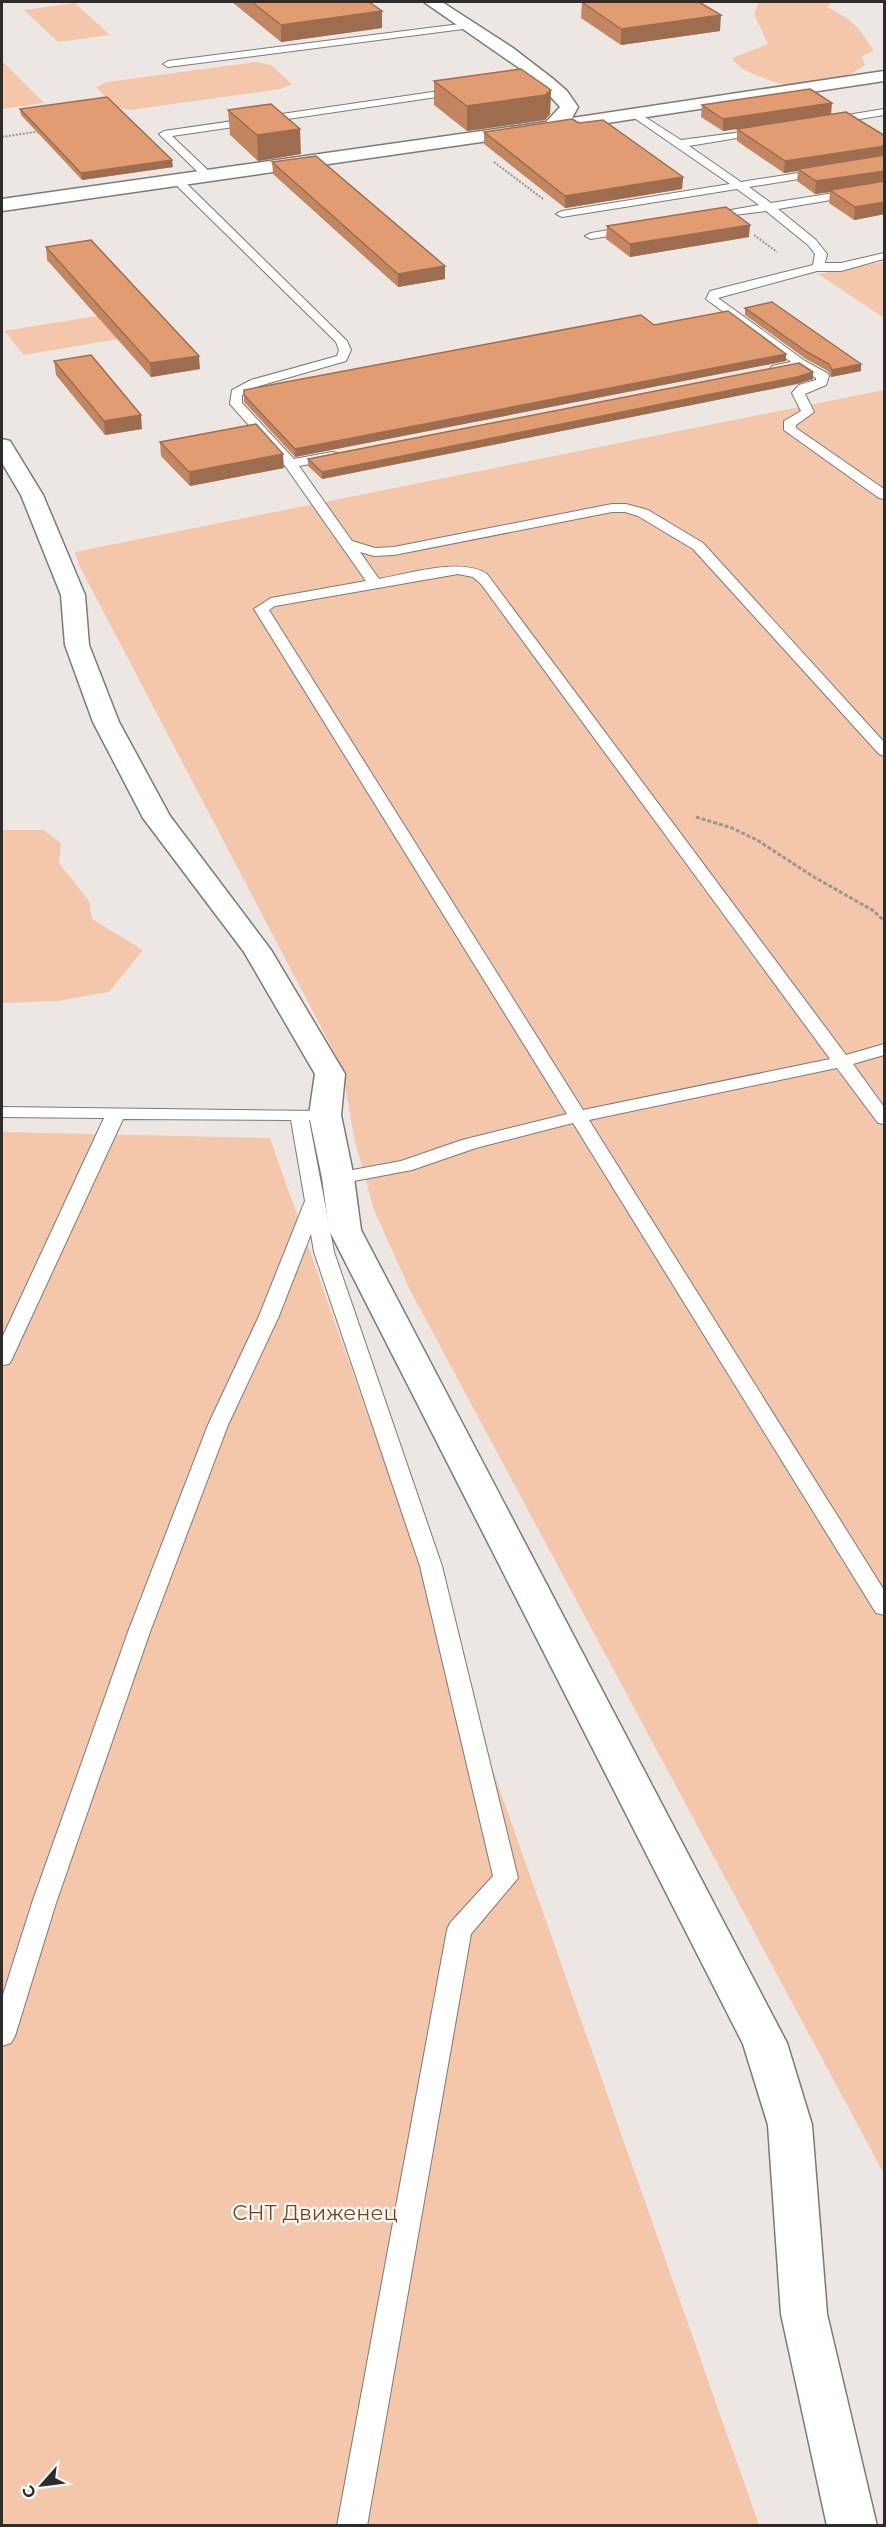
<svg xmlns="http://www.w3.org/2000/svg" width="886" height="2527" font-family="Montserrat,sans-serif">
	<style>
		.green { fill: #f4c6aa }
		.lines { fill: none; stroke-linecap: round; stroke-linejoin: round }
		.service-casing { stroke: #7e7976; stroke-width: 2 }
		.minor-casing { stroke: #7e7976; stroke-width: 3 }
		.path-far1 { stroke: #9a9694; stroke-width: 2; stroke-dasharray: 2 1.5; stroke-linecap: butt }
		.path { stroke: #9a9694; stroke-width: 3; stroke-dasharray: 4 2; stroke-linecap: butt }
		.service { fill: #fff; fill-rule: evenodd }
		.minor { fill: #fff; fill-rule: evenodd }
		.wall { fill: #c28661 }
		.shaded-wall { fill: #9e6d4f }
		.building { fill: #e19c71; stroke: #9e6d4f; stroke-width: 1.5 }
		.labels { text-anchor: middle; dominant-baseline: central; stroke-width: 4.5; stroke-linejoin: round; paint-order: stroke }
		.near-park-label { font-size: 21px; fill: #804111; stroke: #fff }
	</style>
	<rect width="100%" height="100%" fill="#ede7e4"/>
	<!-- green -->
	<path class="green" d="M 759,2 L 832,2 L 827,7 L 847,18 L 859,29 L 874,51 L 862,56 L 865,65 C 844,81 811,88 785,85 C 776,83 767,79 758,76 C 748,72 737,67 732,58 L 768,44 L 754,14 Z
		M 75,3 L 110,35 L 58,42 L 24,10 Z
		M 2,61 L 44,103 L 2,109 Z
		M 256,62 L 271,65 L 292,84 L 281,89 L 130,110 L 115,107 L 96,87 L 107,82 Z
		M 884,262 L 884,318 L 818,274 Z
		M 103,315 L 124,338 L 24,355 L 4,331 Z
		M 884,390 L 884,2174 L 410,1290 L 374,1210 L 354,1137 L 342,1067 L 79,565 L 75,552 Z
		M 2,830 L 43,830 L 61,843 L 59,863 L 89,901 L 92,919 L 143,950 L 109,992 L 58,1001 L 2,1003 Z
		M 2,1132 L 270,1138 L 759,2525 L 2,2526 Z"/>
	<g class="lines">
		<defs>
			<path id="service" d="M 468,23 L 471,24 L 471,28 L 168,67 L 163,64 L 168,61 Z
				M 460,88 L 464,89 L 464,93 L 172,136 L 212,174 L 213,176 L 208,179 L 204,178 L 159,134 L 164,131 Z
				M 884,109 L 884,115 L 829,124 L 824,121 L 829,118 Z
				M 634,110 L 681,140 L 765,129 L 765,133 L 761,134 L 689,146 L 741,182 L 823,169 L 828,172 L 823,175 L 749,187 L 771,203 L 884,185 L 884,191 L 778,209 L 816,240 L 827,254 L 825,263 L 841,263 L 884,253 L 884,259 L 841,271 L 817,271 L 718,298 L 805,361 L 827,373 L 829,376 L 826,385 L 805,394 L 814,412 L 796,425 L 796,428 L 884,489 L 884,499 L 879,498 L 784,430 L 784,421 L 801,411 L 792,393 L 799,385 L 816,380 L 816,378 L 799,368 L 772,372 L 770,369 L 772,366 L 791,362 L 706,299 L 710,291 L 813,265 L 815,254 L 808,245 L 766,211 L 703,219 L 703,215 L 759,205 L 737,189 L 562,217 L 556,214 L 562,211 L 730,184 L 630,115 L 629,113 Z
				M 178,178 L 182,179 L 347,341 L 351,350 L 346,361 L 259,386 L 242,395 L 242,403 L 294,459 L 332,452 L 337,453 L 339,456 L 337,459 L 299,466 L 352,541 L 375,548 L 394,547 L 612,504 L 626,504 L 648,510 L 703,543 L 884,742 L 884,756 L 879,754 L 693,549 L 638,516 L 625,512 L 612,512 L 394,555 L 374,556 L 360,552 L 379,579 C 407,574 463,557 487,574 L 846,1055 L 884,1044 L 884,1055 L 853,1064 L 884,1107 L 884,1124 L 878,1123 L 837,1068 L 589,1120 L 884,1590 L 884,1615 L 876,1613 L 573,1123 L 476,1148 L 412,1170 L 338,1184 L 331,1182 L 329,1178 L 331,1174 L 401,1161 L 462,1140 L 567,1114 L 254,609 L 271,598 L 366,581 L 286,467 L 230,404 L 232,390 L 251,380 L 337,356 L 339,350 L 336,342 L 174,183 L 172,181 ZM 458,574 L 473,577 L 481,584 L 830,1059 L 583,1110 L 269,610 L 275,606 Z
				M 633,226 L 639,229 L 637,231 L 591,239 L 585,236 L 591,233 Z
				M 2,1107 L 317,1111 L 320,1115 L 317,1119 L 309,1120 L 334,1252 L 442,1566 L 518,1878 L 471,1934 L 367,2526 L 337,2526 L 447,1930 L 450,1923 L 493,1876 L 420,1566 L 314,1252 L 311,1234 L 279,1316 L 228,1425 L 150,1632 L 56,1903 L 15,2036 L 11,2043 L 2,2046 L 2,1998 L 32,1903 L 128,1632 L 208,1425 L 259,1316 L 305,1201 L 291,1120 L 123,1119 L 12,1359 L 9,1364 L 2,1365 L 2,1338 L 104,1118 L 2,1117 Z"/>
			<path id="minor" d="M 424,2 L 442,2 L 513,48 L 552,78 L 567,91 L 578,107 L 572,118 L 884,71 L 884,81 L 481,142 L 2,211 L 2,199 L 546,122 L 560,107 L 540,85 L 522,70 Z
				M 2,439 L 10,441 L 43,495 L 85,595 L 89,645 L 119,722 L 170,816 L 271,950 L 345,1074 L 341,1115 L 354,1178 L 361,1230 L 787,2043 L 812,2125 L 827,2314 L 877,2526 L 827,2526 L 781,2314 L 768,2125 L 743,2044 L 329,1230 L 322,1178 L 309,1115 L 315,1074 L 244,952 L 143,818 L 93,722 L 65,645 L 61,595 L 21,495 L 2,463 Z"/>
		</defs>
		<!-- service casing -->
		<use href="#service" class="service-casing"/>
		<!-- minor casing -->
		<use href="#minor" class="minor-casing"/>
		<!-- path-far1 -->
		<path class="path-far1" d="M 2,137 L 41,131
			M 494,162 L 543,199
			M 754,235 L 777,252"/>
		<!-- path -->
		<path class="path" d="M 696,817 L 732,828 L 757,840 L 814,877 L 874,911 L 884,921"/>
		<!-- service -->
		<use href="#service" class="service"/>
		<!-- minor -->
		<use href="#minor" class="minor"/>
	</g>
	<!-- wall -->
	<path class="wall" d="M 232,2 L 369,2 L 382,11 L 382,28 L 281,42 Z
		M 582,2 L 720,31 L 621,45 L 581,18 Z
		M 434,81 L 551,90 L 550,114 L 545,120 L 467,131 L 434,105 Z
		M 702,105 L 831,114 L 885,136 L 885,214 L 854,220 L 829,203 L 830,192 L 815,194 L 797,181 L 798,171 L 784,173 L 737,141 L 737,129 L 723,131 L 701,117 Z
		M 20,109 L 173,167 L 82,180 L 21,115 Z
		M 228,110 L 301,154 L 258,161 L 230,135 Z
		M 579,123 L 683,177 L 682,189 L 565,208 L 484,144 L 484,132 Z
		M 272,162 L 445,279 L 398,287 L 273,174 Z
		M 607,226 L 749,237 L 630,257 L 606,239 Z
		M 46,247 L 200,369 L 151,377 L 47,260 Z
		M 745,308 L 861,371 L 831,377 L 828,371 L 806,359 L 745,315 Z
		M 654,325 L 786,361 L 295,457 L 244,402 L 244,395 Z
		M 54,361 L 142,429 L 105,435 L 56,375 Z
		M 813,372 L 813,379 L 797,384 L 322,479 L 308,466 L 308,459 Z
		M 160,442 L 284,468 L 190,486 L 161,456 Z"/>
	<!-- shaded-wall -->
	<path class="shaded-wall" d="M 382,11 L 382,28 L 281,42 L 281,25 Z
		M 721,15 L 720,31 L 621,45 L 621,29 Z
		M 551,90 L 550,114 L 545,120 L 467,131 L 467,106 Z
		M 832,103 L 831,115 L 723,131 L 723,119 Z
		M 300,129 L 301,154 L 258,161 L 257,135 Z
		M 885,146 L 885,157 L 798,169 L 798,171 L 784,173 L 785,161 Z
		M 172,160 L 173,167 L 82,180 L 81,173 Z
		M 885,171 L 885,183 L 830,190 L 830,192 L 815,194 L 816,181 Z
		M 683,177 L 682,189 L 565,208 L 565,196 Z
		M 885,202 L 885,214 L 854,220 L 855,207 Z
		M 750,225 L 749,237 L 630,257 L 630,244 Z
		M 445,266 L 445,279 L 398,287 L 398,274 Z
		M 786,354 L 786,361 L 295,457 L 295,449 Z
		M 199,356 L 200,369 L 151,377 L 150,363 Z
		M 861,364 L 861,371 L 831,377 L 832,370 Z
		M 813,372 L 813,379 L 797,384 L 322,479 L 322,472 Z
		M 141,415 L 142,429 L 105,435 L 104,421 Z
		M 283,454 L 284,468 L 190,486 L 189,472 Z"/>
	<!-- building -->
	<path class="building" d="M 252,2 L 369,2 L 382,11 L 281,25 Z
		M 582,2 L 699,2 L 721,15 L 621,29 Z
		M 521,69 L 551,90 L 545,95 L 467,106 L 434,81 Z
		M 810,89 L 832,103 L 723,119 L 702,105 Z
		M 107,97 L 172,160 L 81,173 L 20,109 Z
		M 271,104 L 300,129 L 257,135 L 228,110 Z
		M 846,112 L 885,136 L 885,146 L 785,161 L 737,129 Z
		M 572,119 L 579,123 L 603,120 L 683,177 L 565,196 L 484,132 Z
		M 885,155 L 885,171 L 816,181 L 798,169 Z
		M 316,156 L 445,266 L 398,274 L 272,162 Z
		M 885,181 L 885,202 L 855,207 L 830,190 Z
		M 726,207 L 750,225 L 630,244 L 607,226 Z
		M 91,240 L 199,356 L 150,363 L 46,247 Z
		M 772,302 L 861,364 L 832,370 L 829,364 L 807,352 L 745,308 Z
		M 728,311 L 786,354 L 295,449 L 244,395 L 244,390 L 641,315 L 654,325 Z
		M 91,355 L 141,415 L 104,421 L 54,361 Z
		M 799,363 L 813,372 L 797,377 L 322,472 L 308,459 Z
		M 256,424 L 283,454 L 189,472 L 160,442 Z"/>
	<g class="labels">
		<!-- near-park labels -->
		<g class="near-park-label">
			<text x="315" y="2212">СНТ Движенец</text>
		</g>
	</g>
	<!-- border -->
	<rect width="886" height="2527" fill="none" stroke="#2e2c2b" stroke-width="6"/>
	<!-- north arrow -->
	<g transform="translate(42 2485) rotate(242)" stroke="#ffffff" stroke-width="4.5" paint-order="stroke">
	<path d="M0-4.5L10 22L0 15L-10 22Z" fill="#2e2c2b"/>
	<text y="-9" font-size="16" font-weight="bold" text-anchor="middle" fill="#2e2c2b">С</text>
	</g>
</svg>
